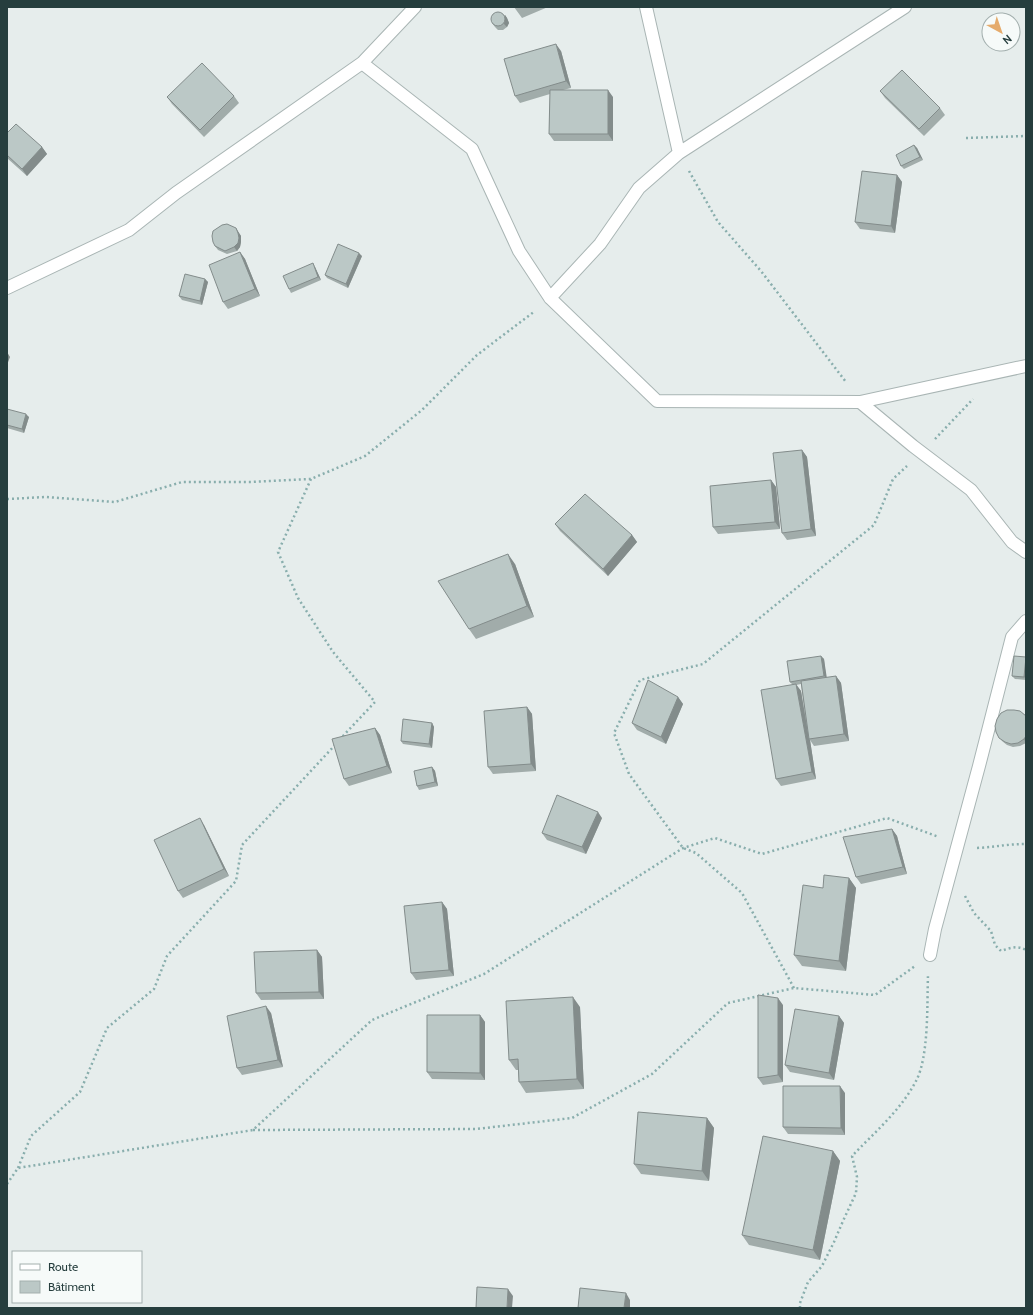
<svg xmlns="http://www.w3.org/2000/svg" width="1033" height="1315" font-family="Cabin,sans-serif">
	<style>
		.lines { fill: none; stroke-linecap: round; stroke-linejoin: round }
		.street-casing { stroke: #a9b5b4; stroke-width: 14 }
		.path { stroke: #89aead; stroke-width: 2.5; stroke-dasharray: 2 3; stroke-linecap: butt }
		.street { stroke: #fff; stroke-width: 12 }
		.wall { fill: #a1acaa; fill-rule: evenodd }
		.shaded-wall { fill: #838c8b }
		.building { fill: #bbc8c6; stroke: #838c8b }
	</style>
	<rect width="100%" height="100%" fill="#e6edec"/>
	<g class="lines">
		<defs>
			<path id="street" d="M 646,7 L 679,153
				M 362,63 L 472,149 L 519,251 L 550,298 L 657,401 L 860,402 L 1026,366
				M 7,288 L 129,230 L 176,193 L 362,63 L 415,7
				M 550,298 L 600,244 L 639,188 L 679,153 L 905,7
				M 860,402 L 913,446 L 971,490 L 1012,542 L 1026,552
				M 930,955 L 935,929 L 979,766 L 1012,637 L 1026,621"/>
		</defs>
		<!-- street casing -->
		<use href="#street" class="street-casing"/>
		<!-- path -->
		<path class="path" d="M 966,138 L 1026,136
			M 689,171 L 718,222 L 761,271 L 846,382
			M 935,439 L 973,399
			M 311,479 L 278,552 L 298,598 L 333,652 L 375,702 L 342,737
			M 7,499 L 46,497 L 115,502 L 182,482 L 251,482 L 311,479 L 365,456 L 422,410 L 477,355 L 535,311
			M 977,848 C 994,847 1009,844 1026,844
			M 965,896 L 974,913 L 991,931 L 995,945 L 1001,951 C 1010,948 1017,945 1026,950
			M 794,988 L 742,893 L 696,853 L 683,848 L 629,774 L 614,733 L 640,680 L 703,664 L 874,525 L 893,479 L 907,466
			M 253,1130 L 476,1129 L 572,1118 L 652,1074 L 728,1003 L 794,988 L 875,995 L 915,966
			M 18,1168 L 31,1136 L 80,1092 L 107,1028 L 154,989 L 167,956 L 236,881 L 242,845 L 336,744
			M 7,1184 L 18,1168 L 253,1130 L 372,1020 L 484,974 L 683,848 L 715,838 L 762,854 L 887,818 L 939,837
			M 800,1308 L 800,1303 L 808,1282 L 822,1266 L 834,1242 L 843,1221 L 856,1193 L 857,1177 L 852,1156 C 874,1133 901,1110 916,1081 C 929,1057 927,1003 928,975"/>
		<!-- street -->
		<use href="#street" class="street"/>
	</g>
	<!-- wall -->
	<path class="wall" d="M 514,7 L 548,7 L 522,18 Z
		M 505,15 L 507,18 L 509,23 L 507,27 L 503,30 L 498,30 L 495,27 L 492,23 Z
		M 561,51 L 571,88 L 563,90 L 613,97 L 613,141 L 554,141 L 549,134 L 550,94 L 520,103 L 515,96 Z
		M 880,91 L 940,108 L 945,115 L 924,136 L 885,98 Z
		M 234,96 L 239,103 L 204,137 L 172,104 L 167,97 Z
		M 7,133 L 42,147 L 47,154 L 27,176 L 7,158 Z
		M 914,145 L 917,148 L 923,160 L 904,169 L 901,166 Z
		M 897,175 L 902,182 L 895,233 L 860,229 L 855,222 Z
		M 238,232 L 241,236 L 241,242 L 240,247 L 237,251 L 227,254 L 218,250 L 215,246 Z
		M 240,252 L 245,259 L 260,296 L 228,309 L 223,302 Z
		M 362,256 L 348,288 L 327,278 L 325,275 Z
		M 315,267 L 321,280 L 291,293 L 289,289 Z
		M 205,279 L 208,282 L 202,305 L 182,300 L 179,296 Z
		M 7,409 L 29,417 L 24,433 L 7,428 Z
		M 802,450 L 807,457 L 816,536 L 787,540 L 782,533 Z
		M 771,480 L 776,487 L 780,529 L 718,534 L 713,527 Z
		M 555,524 L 632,535 L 637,542 L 608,576 L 560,531 Z
		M 515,564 L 534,617 L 476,639 L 469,629 Z
		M 821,656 L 824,659 L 826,678 L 836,676 L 841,683 L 849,741 L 814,746 L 810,740 L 816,779 L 781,786 L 776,779 L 793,685 L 790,682 ZM 801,684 L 806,722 L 801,691 L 796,685 Z
		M 1026,657 L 1026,680 L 1015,679 L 1012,676 Z
		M 678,697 L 683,704 L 666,744 L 637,730 L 632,723 Z
		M 527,707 L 532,714 L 536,771 L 493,774 L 488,767 Z
		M 1026,716 L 1026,743 L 1020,746 L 1013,747 L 1007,745 L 1002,741 L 996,732 Z
		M 432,723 L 434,727 L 432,748 L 403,744 L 401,741 Z
		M 375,728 L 380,735 L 392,773 L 349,786 L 344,779 Z
		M 432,767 L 435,771 L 438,786 L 419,790 L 417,786 Z
		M 602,818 L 586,854 L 547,840 L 542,833 Z
		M 204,825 L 229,876 L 183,898 L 178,891 Z
		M 892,829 L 897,836 L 907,874 L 861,884 L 856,877 Z
		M 849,878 L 856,888 L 846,971 L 802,966 L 794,955 L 823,888 Z
		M 442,902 L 447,909 L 454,976 L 416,980 L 411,973 Z
		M 317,950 L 322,957 L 324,999 L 261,1000 L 256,993 Z
		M 783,1005 L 783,1082 L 763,1085 L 758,1078 Z
		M 580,1007 L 584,1089 L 526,1093 L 519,1082 L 518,1070 L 516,1070 L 509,1060 Z
		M 271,1013 L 283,1067 L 242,1075 L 237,1068 Z
		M 480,1015 L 485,1022 L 485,1080 L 432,1079 L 427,1072 Z
		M 839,1016 L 844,1023 L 834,1080 L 790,1072 L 785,1065 Z
		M 845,1093 L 845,1135 L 788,1134 L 783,1127 Z
		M 707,1118 L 714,1128 L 709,1181 L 641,1174 L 634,1164 Z
		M 833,1151 L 840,1161 L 820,1260 L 749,1245 L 742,1235 Z"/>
	<!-- shaded-wall -->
	<path class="shaded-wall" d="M 505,15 L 507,18 L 509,23 L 507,27 L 504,24 Z
		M 556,44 L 561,51 L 571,88 L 566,81 Z
		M 608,90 L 613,97 L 613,141 L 608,134 Z
		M 914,145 L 917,148 L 923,160 L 920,157 Z
		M 42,147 L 47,154 L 27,176 L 22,169 Z
		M 897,175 L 902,182 L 895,233 L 891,226 Z
		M 236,228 L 241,236 L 241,242 L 240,247 L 237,251 L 234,247 Z
		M 240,252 L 245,259 L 260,296 L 255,289 Z
		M 359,253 L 362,256 L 348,288 L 346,284 Z
		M 313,263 L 315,267 L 321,280 L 318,277 Z
		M 205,279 L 208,282 L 202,305 L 200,301 Z
		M 7,352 L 10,357 L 7,365 Z
		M 26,414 L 29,417 L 24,433 L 22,429 Z
		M 802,450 L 807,457 L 816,536 L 811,529 Z
		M 771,480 L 776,487 L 780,529 L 775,522 Z
		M 632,535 L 637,542 L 608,576 L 603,569 Z
		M 508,554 L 515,564 L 534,617 L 527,606 Z
		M 821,656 L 824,659 L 827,679 L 824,676 Z
		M 1026,659 L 1026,679 L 1024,677 Z
		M 836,676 L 841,683 L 849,741 L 844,734 Z
		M 796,684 L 801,691 L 809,739 L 810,740 L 816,779 L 812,772 Z
		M 678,697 L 683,704 L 666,744 L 661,737 Z
		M 527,707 L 532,714 L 536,771 L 531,764 Z
		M 432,723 L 434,727 L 432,748 L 429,744 Z
		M 375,728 L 380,735 L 392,773 L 387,766 Z
		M 1026,736 L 1026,743 L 1024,739 Z
		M 432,767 L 435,771 L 438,786 L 435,782 Z
		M 598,812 L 602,818 L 586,854 L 582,847 Z
		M 200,818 L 204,825 L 229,876 L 224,869 Z
		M 892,829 L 897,836 L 907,874 L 903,867 Z
		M 849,878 L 856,888 L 846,971 L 839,961 Z
		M 442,902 L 447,909 L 454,976 L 449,970 Z
		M 317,950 L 322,957 L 324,999 L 319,992 Z
		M 573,997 L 580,1007 L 584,1089 L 577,1079 Z
		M 778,998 L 783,1005 L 783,1082 L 778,1075 Z
		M 266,1006 L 271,1013 L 283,1067 L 278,1060 Z
		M 480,1015 L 485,1022 L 485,1080 L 480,1073 Z
		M 839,1016 L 844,1023 L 834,1080 L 829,1073 Z
		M 840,1086 L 845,1093 L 845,1135 L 841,1128 Z
		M 707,1118 L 714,1128 L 709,1181 L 702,1171 Z
		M 833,1151 L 840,1161 L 820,1260 L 813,1250 Z
		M 508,1289 L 513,1296 L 512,1308 L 507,1308 Z
		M 626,1293 L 630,1300 L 630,1308 L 624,1308 Z"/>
	<!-- building -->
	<path class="building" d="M491 19a7 7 0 1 1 14 0a7 7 0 1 1-14 0Z
		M 556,44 L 566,81 L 515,96 L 504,59 Z
		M 202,63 L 234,96 L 200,130 L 167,97 Z
		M 902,70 L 940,108 L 919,129 L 880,91 Z
		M 550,90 L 608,90 L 608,134 L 549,134 Z
		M 16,124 L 42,147 L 22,169 L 7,155 L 7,133 Z
		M 914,145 L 920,157 L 901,166 L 896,155 Z
		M 862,171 L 897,175 L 891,226 L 855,222 Z
		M 227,224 L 236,228 L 238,233 L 239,238 L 238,243 L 234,247 L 225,251 L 215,246 L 213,242 L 212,236 L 213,231 L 222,225 Z
		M 338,244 L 359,253 L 346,284 L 325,275 Z
		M 240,252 L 255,289 L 223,302 L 209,265 Z
		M 313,263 L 318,277 L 289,289 L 283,276 Z
		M 185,274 L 205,279 L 200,301 L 179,296 Z
		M 7,409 L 26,414 L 22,429 L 7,425 Z
		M 802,450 L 811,529 L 782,533 L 773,453 Z
		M 771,480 L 775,522 L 713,527 L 710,486 Z
		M 585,494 L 632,535 L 603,569 L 555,524 Z
		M 508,554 L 527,606 L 469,629 L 438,581 Z
		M 821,656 L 824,676 L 790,682 L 787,661 Z
		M 1014,656 L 1026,657 L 1024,677 L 1012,676 Z
		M 836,676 L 844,734 L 809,739 L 801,681 Z
		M 648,680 L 678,697 L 661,737 L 632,723 Z
		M 796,684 L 812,772 L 776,779 L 761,690 Z
		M 527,707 L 531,764 L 488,767 L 484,711 Z
		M 1007,710 L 1014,710 L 1020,711 L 1026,716 L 1026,736 L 1024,739 L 1018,743 L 1011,744 L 1005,742 L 999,738 L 996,732 L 995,726 L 997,719 L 1001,713 Z
		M 403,719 L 432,723 L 429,744 L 401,741 Z
		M 375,728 L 387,766 L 344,779 L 332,739 Z
		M 432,767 L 435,782 L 417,786 L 414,771 Z
		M 557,795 L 598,812 L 582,847 L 542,833 Z
		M 200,818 L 224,869 L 178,891 L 154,840 Z
		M 892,829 L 903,867 L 856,877 L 843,837 Z
		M 824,875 L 849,878 L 839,961 L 794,955 L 803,885 L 823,888 Z
		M 442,902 L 449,970 L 411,973 L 404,906 Z
		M 317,950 L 319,992 L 256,993 L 254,952 Z
		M 758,995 L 778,998 L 778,1075 L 758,1078 Z
		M 573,997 L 577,1079 L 519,1082 L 518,1059 L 509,1060 L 506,1001 Z
		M 266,1006 L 278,1060 L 237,1068 L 227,1016 Z
		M 795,1009 L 839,1016 L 829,1073 L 785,1065 Z
		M 427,1015 L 480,1015 L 480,1073 L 427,1072 Z
		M 783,1086 L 840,1086 L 841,1128 L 783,1127 Z
		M 638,1112 L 707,1118 L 702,1171 L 634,1164 Z
		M 763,1136 L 833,1151 L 813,1250 L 742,1235 Z
		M 477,1287 L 508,1289 L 507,1308 L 476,1308 Z
		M 580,1288 L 626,1293 L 624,1308 L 578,1308 Z"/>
	<!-- border -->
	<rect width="1033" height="1315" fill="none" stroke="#263e3e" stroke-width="16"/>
	<!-- legend -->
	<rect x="12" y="1251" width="130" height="52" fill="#f6faf9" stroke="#a3afae"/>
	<rect x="20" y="1264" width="20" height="6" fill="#ffffff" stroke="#a3afae"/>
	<text x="48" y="1271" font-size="12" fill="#263e3e">Route</text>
	<rect x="20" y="1281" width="20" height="12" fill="#bbc8c6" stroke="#a3afae"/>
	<text x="48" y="1291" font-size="12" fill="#263e3e">Bâtiment</text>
	<!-- north arrow -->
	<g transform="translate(1001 32) rotate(140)"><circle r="19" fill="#f6faf9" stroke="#a3afae"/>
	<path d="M0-3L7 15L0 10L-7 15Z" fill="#e5ab6c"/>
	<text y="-6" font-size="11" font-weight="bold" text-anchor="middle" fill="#263e3e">N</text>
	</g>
</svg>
